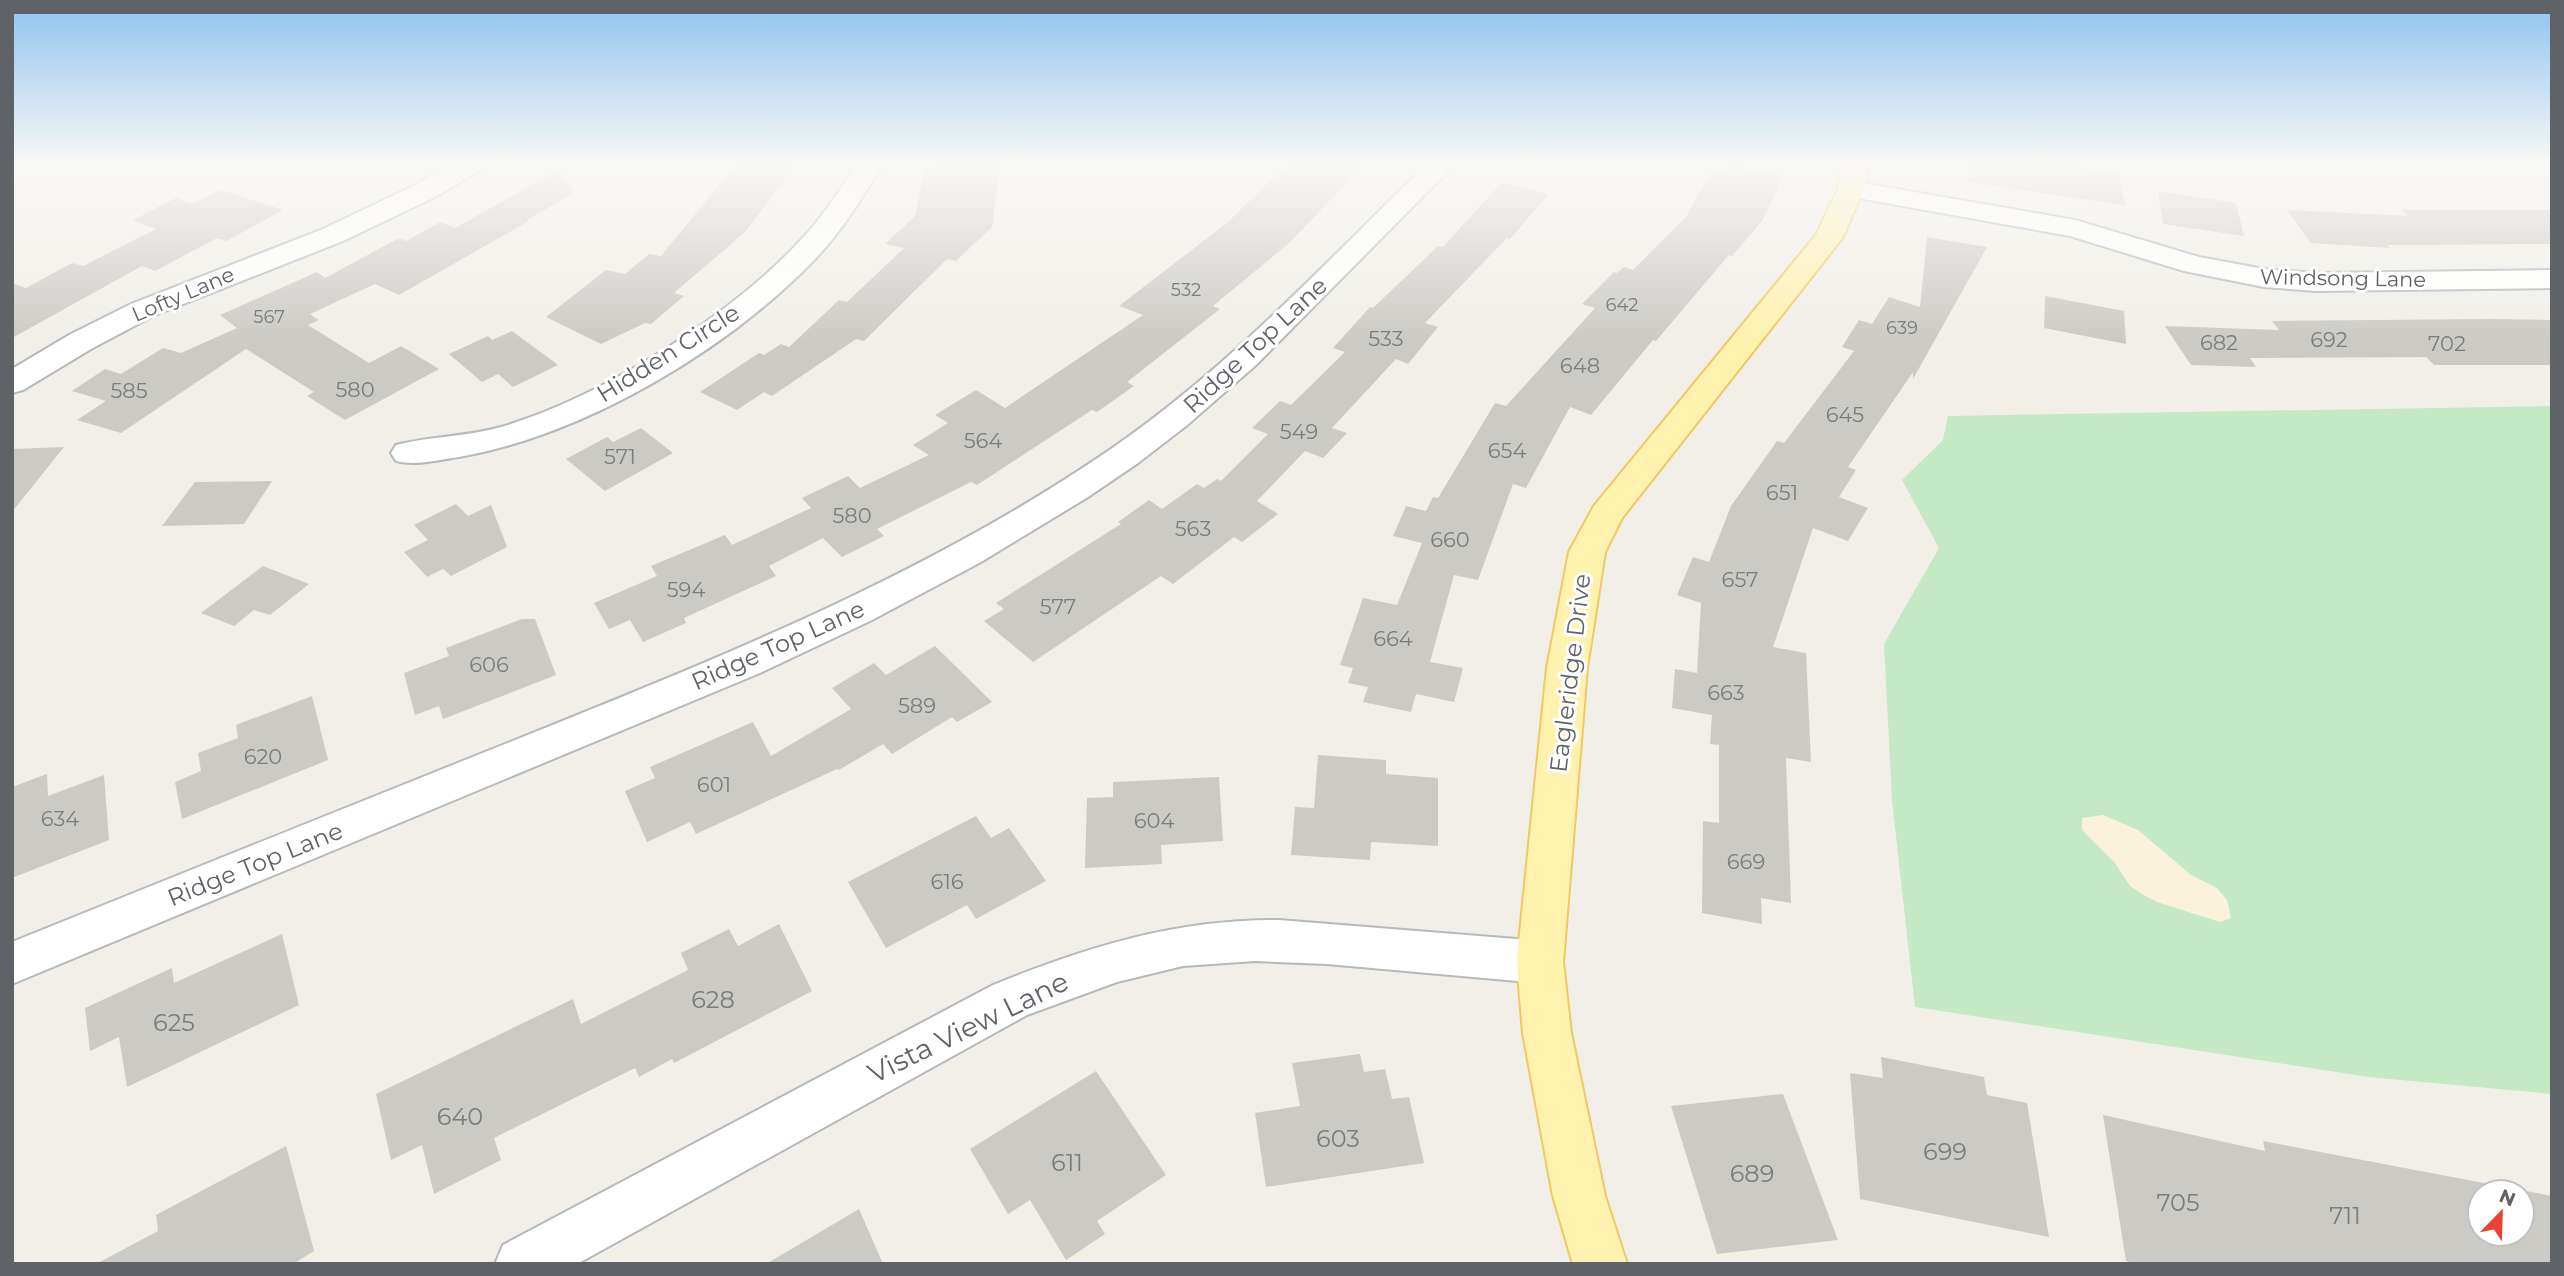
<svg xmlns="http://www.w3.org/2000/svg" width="2564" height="1276" font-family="Montserrat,sans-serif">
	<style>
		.green { fill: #c5e8c5 }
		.sand { fill: #fbf3d9 }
		.building { fill: #cccac5; fill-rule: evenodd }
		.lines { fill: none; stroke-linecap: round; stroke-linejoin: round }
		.minor-casing { stroke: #b5b8bc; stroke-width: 4 }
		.major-casing { stroke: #f2c960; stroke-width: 4 }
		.minor { fill: #fff; fill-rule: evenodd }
		.major { fill: #fff2af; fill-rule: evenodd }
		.labels { text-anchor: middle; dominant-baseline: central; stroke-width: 6; stroke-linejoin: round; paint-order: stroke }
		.far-number-label { font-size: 18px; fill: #7a7d7f }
		.far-street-label { font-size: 21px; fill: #5f6368; stroke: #fff }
		.number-label { font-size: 21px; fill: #7a7d7f }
		.street-label { font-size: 24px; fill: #5f6368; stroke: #fff }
		.near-number-label { font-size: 24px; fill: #7a7d7f }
		.near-street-label { font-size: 28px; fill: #5f6368; stroke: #fff }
	</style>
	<rect width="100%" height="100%" fill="#f1efe8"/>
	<!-- green -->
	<path class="green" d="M 2552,406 L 2552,1094 L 2369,1077 L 1915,1007 L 1892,800 L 1884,644 L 1939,548 L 1902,480 L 1943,440 L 1948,416 Z"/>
	<!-- sand -->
	<path class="sand" d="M 2103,815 L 2138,830 L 2191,875 L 2217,888 L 2227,900 L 2231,918 L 2220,922 L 2157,902 L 2142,894 L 2130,886 L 2115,863 L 2082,830 L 2082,818 Z"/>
	<!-- building -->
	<path class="building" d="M 737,163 L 798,163 L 745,232 L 674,293 L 684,296 L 651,324 L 645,323 L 601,344 L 546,317 L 606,270 L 625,274 L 649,254 L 661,256 Z
		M 936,163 L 1001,163 L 992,227 L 956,261 L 947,259 L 864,341 L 856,339 L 772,396 L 764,392 L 737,410 L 700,392 L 759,353 L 764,355 L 781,344 L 789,347 L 839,300 L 847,302 L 904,248 L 885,244 L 915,216 L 925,167 L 936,167 Z
		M 1289,163 L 1366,163 L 1288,244 L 1213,306 L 1220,309 L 1127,382 L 1134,386 L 1097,412 L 1092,410 L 977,485 L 971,482 L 877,529 L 884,536 L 842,557 L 823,538 L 769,566 L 776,576 L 684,618 L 686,623 L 643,642 L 630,620 L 609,629 L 594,603 L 657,576 L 651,566 L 725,535 L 732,545 L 811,508 L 802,498 L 848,476 L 860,488 L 929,455 L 913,445 L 948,423 L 935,415 L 976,390 L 1005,408 L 1143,315 L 1119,306 L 1228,222 Z
		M 1968,163 L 2053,163 L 2119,173 L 2125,205 L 1967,182 Z
		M 1729,164 L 1784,176 L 1762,221 L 1732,256 L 1729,255 L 1656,341 L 1653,340 L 1591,415 L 1570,407 L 1526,488 L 1513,484 L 1478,580 L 1454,575 L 1430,662 L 1463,668 L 1454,702 L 1416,694 L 1411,712 L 1363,702 L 1368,687 L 1348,683 L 1353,668 L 1340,665 L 1363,598 L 1397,605 L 1422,543 L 1393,536 L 1406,506 L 1426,511 L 1433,497 L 1438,498 L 1495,403 L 1506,406 L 1595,308 L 1582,304 L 1614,272 L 1617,273 L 1624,267 L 1633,270 L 1686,217 L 1712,169 L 1725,172 Z
		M 560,169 L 574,193 L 527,220 L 529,221 L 399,295 L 375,284 L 310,314 L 319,320 L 308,325 L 369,363 L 401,346 L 439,369 L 345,420 L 307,396 L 314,392 L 246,349 L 121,433 L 77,420 L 106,401 L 72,391 L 105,369 L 121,374 L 163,348 L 181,353 L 237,328 L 220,315 L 317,272 L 325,278 L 399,238 L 406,241 L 440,222 L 455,228 Z
		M 1502,182 L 1549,194 L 1510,239 L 1507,238 L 1425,323 L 1438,327 L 1408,364 L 1396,359 L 1332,428 L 1347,433 L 1323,458 L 1305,451 L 1257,501 L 1278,514 L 1242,542 L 1234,537 L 1173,584 L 1161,576 L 1033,662 L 984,621 L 1004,609 L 996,603 L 1121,524 L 1118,522 L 1149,500 L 1162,509 L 1197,484 L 1204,488 L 1217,479 L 1221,481 L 1268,434 L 1252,428 L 1280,401 L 1291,405 L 1345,352 L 1333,348 L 1370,307 L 1373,308 L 1438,246 L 1443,247 Z
		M 221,190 L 283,210 L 226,241 L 217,238 L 155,271 L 142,266 L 12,338 L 12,283 L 26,288 L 72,263 L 83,266 L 156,229 L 133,220 L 176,198 L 192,204 Z
		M 2158,191 L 2236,203 L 2244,236 L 2163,224 Z
		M 2287,210 L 2408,216 L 2401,210 L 2552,210 L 2552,244 L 2387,245 L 2390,248 L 2311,243 Z
		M 1927,237 L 1987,247 L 1913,379 L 1913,372 L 1848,467 L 1856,470 L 1839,497 L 1868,508 L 1848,541 L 1813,528 L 1773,647 L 1806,653 L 1811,762 L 1786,758 L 1791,903 L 1761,898 L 1762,924 L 1702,913 L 1703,821 L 1719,823 L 1719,745 L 1710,744 L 1712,715 L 1672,708 L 1675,669 L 1697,673 L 1701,603 L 1677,595 L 1693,557 L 1709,562 L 1731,506 L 1777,441 L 1784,443 L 1854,351 L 1842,347 L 1859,320 L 1872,324 L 1889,297 L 1920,307 Z
		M 2045,296 L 2124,311 L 2126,344 L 2044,328 Z
		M 2492,319 L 2552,320 L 2552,365 L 2434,365 L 2426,357 L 2250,358 L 2256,367 L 2191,365 L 2165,326 L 2279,330 L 2272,321 Z
		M 512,331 L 558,365 L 513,387 L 498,374 L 482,382 L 449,354 L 488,336 L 492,340 Z
		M 641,428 L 673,453 L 605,491 L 566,459 L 607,437 L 613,442 Z
		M 64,447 L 12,512 L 12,449 Z
		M 272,481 L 244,524 L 162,526 L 195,482 Z
		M 456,504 L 468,516 L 491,505 L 507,547 L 451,576 L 443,569 L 427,577 L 404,552 L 428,540 L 414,525 Z
		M 263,566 L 309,584 L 270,615 L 254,610 L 234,626 L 201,613 Z
		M 522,619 L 535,619 L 556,675 L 443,719 L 439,706 L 415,715 L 404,673 L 449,656 L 446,648 Z
		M 935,646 L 992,702 L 957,722 L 952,717 L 892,754 L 883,744 L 839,770 L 837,769 L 696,834 L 690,822 L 647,842 L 625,791 L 655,778 L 650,767 L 753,722 L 771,756 L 851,709 L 832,688 L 874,663 L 886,675 Z
		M 312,696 L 328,760 L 182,819 L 175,782 L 201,771 L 198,753 L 238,738 L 236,725 Z
		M 1318,755 L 1386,760 L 1386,774 L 1438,778 L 1438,846 L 1371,842 L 1370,860 L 1291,855 L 1295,807 L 1314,808 Z
		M 47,774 L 48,796 L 104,775 L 109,840 L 12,878 L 12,787 Z
		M 1219,777 L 1223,841 L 1161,845 L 1162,864 L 1085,868 L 1087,798 L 1113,797 L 1113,782 Z
		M 976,816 L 991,838 L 1009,828 L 1046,881 L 976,919 L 967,905 L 886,948 L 848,882 Z
		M 779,924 L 812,991 L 674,1063 L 672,1059 L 639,1077 L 635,1068 L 494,1138 L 501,1160 L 434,1194 L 422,1145 L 391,1160 L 376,1094 L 573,999 L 581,1024 L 688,970 L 681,953 L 729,929 L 738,946 Z
		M 282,934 L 299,1005 L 127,1087 L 119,1037 L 90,1051 L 85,1008 L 172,968 L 174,983 Z
		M 1360,1054 L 1364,1072 L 1385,1069 L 1392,1099 L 1409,1097 L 1424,1163 L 1266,1187 L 1255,1113 L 1300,1106 L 1292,1063 Z
		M 1881,1057 L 1984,1077 L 1987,1095 L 2027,1103 L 2049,1237 L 1860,1199 L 1850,1073 L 1883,1078 Z
		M 1096,1071 L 1166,1175 L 1097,1221 L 1105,1234 L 1066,1260 L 1030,1200 L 1008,1214 L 970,1149 Z
		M 1783,1094 L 1838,1240 L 1717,1254 L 1671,1106 Z
		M 2103,1115 L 2265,1151 L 2263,1141 L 2552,1196 L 2552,1264 L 2138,1264 L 2126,1261 ZM 2480,1192 L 2522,1192 L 2522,1234 L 2480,1234 Z
		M 286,1146 L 314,1251 L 293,1264 L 96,1264 L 158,1231 L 156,1215 Z
		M 859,1209 L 883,1264 L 766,1264 Z"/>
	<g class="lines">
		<defs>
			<path id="minor" d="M 453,163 L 486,163 L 482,169 L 433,198 L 343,241 L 153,316 L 91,349 L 23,390 L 12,393 L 12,369 L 69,335 L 131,304 L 323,229 L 413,186 Z
				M 858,163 L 884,163 C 863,196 843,230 816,258 C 728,350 585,435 459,457 C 438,460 416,466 396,461 L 391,453 L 396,445 C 430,436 466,437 501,427 C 600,398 726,319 797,244 C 821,220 839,191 858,163 Z
				M 1428,163 L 1456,163 L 1256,365 L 1186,426 L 1138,463 L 1088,497 L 981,562 L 870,621 L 760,673 L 12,984 L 12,942 C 185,872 358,803 530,734 C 731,653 932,572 1111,449 C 1229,368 1326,262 1428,163 Z
				M 1851,181 L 2075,220 L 2199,257 L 2264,269 L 2316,273 L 2552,270 L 2552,288 L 2316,291 L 2264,287 L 2184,271 L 2070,236 L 1841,195 L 1838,189 L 1841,183 Z
				M 1279,920 L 1540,941 L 1557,947 L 1563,962 L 1557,977 L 1540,983 L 1327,964 L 1255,961 L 1183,966 L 1117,982 L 1027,1015 L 577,1264 L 495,1264 L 503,1245 L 993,985 C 1086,947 1177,919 1279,920 Z"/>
			<path id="major" d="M 1842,163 L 1868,163 L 1864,189 L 1843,237 L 1622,518 L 1605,552 L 1587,668 L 1563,962 L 1571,1033 L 1605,1196 L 1627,1264 L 1573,1264 L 1553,1196 L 1523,1033 L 1517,962 L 1547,668 L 1569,552 L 1594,506 L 1816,235 L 1838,189 Z"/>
		</defs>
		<!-- minor casing -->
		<use href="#minor" class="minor-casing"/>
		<!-- major casing -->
		<use href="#major" class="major-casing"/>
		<!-- minor -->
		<use href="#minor" class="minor"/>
		<!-- major -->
		<use href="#major" class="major"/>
	</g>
	<!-- sky -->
	<linearGradient id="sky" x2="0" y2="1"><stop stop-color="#8fc3f1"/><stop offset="0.48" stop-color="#f9f8f5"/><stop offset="1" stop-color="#f9f8f5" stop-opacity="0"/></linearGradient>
	<rect width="2564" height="342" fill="url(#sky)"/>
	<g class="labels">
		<!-- far-number labels -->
		<g class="far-number-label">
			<text x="1186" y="290">532</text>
			<text x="1622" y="305">642</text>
			<text x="269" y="317">567</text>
			<text x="1902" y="328">639</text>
		</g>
		<!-- far-street labels -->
		<g class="far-street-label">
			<text transform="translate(2343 278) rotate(1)">Windsong Lane</text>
			<text transform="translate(183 294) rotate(-23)">Lofty Lane</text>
		</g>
		<!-- number labels -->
		<g class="number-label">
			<text x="1386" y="338">533</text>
			<text x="2329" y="339">692</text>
			<text x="2219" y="342">682</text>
			<text x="2447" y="343">702</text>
			<text x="1580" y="365">648</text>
			<text x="355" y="389">580</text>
			<text x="129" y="390">585</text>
			<text x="1845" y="414">645</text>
			<text x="1299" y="431">549</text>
			<text x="983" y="440">564</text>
			<text x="1507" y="450">654</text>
			<text x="620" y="456">571</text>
			<text x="1782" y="492">651</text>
			<text x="852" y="515">580</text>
			<text x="1193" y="528">563</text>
			<text x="1450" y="539">660</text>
			<text x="1740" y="579">657</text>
			<text x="686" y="589">594</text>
			<text x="1058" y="606">577</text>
			<text x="1393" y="638">664</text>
			<text x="489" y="664">606</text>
			<text x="1726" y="692">663</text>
			<text x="917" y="705">589</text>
			<text x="263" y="756">620</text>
			<text x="714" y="784">601</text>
			<text x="60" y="818">634</text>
			<text x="1154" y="820">604</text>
			<text x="1746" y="861">669</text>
			<text x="947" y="881">616</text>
		</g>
		<!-- street labels -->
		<g class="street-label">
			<text transform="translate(1255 345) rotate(-43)">Ridge Top Lane</text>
			<text transform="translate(668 353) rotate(-32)">Hidden Circle</text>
			<text transform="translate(778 645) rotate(-24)">Ridge Top Lane</text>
			<text transform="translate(1570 673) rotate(-83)">Eagleridge Drive</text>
			<text transform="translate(255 864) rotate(-22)">Ridge Top Lane</text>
		</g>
		<!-- near-number labels -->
		<g class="near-number-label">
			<text x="713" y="999">628</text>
			<text x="174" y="1022">625</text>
			<text x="460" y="1116">640</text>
			<text x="1338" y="1138">603</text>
			<text x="1945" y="1151">699</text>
			<text x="1067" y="1162">611</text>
			<text x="1752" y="1173">689</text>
			<text x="2178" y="1202">705</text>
			<text x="2345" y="1215">711</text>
		</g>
		<!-- near-street labels -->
		<g class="near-street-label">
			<text transform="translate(968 1027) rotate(-26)">Vista View Lane</text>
		</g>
	</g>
	<!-- border -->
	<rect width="2564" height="1276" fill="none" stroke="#5f6368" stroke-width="28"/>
	<!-- north arrow -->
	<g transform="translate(2501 1213) rotate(23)"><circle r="33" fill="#ffffff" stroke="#bfc1c3" stroke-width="2"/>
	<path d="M0-5L12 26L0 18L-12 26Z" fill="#ea4335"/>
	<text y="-10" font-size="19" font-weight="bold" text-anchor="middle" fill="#5f6368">N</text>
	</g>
</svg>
